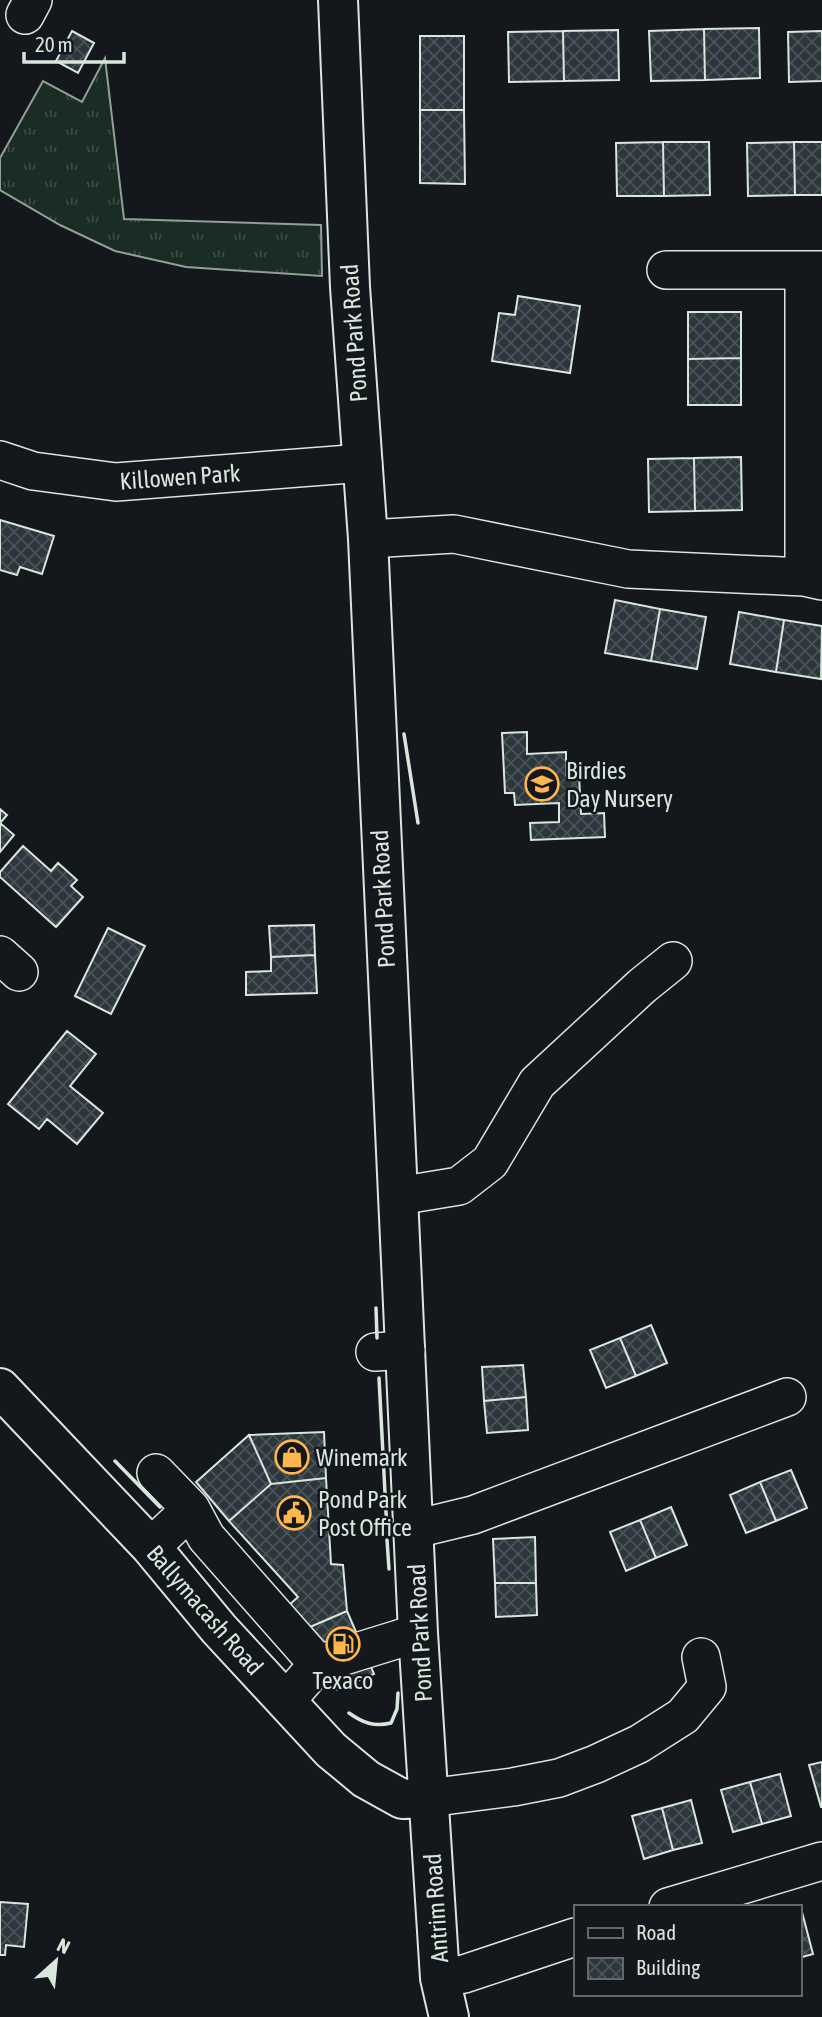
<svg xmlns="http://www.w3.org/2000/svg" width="822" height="2017" font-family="'Asap Condensed',sans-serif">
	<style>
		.grass { fill: url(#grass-tufts); stroke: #939e99; stroke-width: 2 }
		.building { fill: url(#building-cross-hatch); stroke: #d8e6dc; stroke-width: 2 }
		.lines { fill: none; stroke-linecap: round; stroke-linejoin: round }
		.minor-casing { stroke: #d8e6dc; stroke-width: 40 }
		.major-casing { stroke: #d8e6dc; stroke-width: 42 }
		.minor { stroke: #14181c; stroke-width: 37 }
		.major { stroke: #14181c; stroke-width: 38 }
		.wall { stroke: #d8e6dc; stroke-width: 3.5 }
		.labels { text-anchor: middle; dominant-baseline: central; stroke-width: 5; stroke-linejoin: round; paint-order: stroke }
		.street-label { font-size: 24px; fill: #d8e6dc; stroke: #14181c }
		.poi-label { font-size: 24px; fill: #d8e6dc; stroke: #14181c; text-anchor: start }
	</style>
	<defs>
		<pattern id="grass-tufts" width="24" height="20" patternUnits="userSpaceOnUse" patternTransform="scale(1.75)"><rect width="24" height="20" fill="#1a2d24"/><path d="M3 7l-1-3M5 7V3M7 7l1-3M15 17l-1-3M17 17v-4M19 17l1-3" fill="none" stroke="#3b4b43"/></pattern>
		<pattern id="building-cross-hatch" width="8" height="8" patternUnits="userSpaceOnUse" patternTransform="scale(1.75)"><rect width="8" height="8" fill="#2c363c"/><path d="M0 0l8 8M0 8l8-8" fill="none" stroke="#4a5358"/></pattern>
	</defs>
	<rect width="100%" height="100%" fill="#14181c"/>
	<!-- grass -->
	<path class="grass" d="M 105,58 L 124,219 L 321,225 L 322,276 L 186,267 L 115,251 L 60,225 L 0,190 L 0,158 L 43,81 L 82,102 Z"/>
	<!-- building -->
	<path class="building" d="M 759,28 L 760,78 L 705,80 L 704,29 Z
		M 704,29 L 705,80 L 651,81 L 649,31 Z
		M 618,30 L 619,80 L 564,81 L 563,31 Z
		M 72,31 L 94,43 L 78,73 L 56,61 Z
		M 563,31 L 564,81 L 509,82 L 508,32 Z
		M 822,31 L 822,81 L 789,82 L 788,32 Z
		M 420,36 L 464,36 L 464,110 L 420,110 Z
		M 420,110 L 464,110 L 465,184 L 420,183 Z
		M 663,142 L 664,196 L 617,196 L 616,143 Z
		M 663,142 L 709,142 L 710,195 L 664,196 Z
		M 794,142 L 795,195 L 748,196 L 747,143 Z
		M 794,142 L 822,142 L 822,195 L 795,195 Z
		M 518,296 L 580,306 L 570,373 L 492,361 L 499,313 L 515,315 Z
		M 688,312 L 741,312 L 741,358 L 688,359 Z
		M 741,358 L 741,405 L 688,405 L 688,359 Z
		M 741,457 L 742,510 L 695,511 L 694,458 Z
		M 694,458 L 695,511 L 649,512 L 648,459 Z
		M 0,520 L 54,536 L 42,574 L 20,567 L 17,575 L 0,570 Z
		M 615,600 L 660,609 L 651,661 L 605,653 Z
		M 660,609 L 706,617 L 697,669 L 651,661 Z
		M 739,612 L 784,620 L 776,672 L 730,664 Z
		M 784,620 L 822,626 L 821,679 L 776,672 Z
		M 527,732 L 527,754 L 566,752 L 566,776 L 579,775 L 581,814 L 604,813 L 605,837 L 531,840 L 530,823 L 559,822 L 559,803 L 515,805 L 514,793 L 505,793 L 502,733 Z
		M 0,809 L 7,815 L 0,823 L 14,835 L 0,852 Z
		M 23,846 L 51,871 L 58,863 L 77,880 L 71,886 L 83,897 L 56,927 L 0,877 L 0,872 Z
		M 314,925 L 315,955 L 271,957 L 269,926 Z
		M 108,928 L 145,946 L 111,1014 L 75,996 Z
		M 315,955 L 317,993 L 246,995 L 246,972 L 271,971 L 271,957 Z
		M 67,1031 L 96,1054 L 70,1086 L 103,1113 L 77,1144 L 47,1119 L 39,1129 L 8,1104 Z
		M 651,1325 L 667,1363 L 636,1376 L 620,1338 Z
		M 620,1338 L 636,1376 L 606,1388 L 590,1350 Z
		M 523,1365 L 526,1397 L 484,1401 L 482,1367 Z
		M 526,1397 L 528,1430 L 487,1433 L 484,1401 Z
		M 324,1432 L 326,1478 L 271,1484 L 249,1435 Z
		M 249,1435 L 271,1484 L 229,1521 L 196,1482 Z
		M 791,1470 L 807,1508 L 776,1521 L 760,1482 Z
		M 326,1478 L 331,1564 L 343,1565 L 347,1611 L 310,1627 L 288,1606 L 298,1597 L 229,1521 L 271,1484 Z
		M 760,1482 L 776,1521 L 746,1533 L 730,1495 Z
		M 671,1507 L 687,1545 L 656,1558 L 640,1520 Z
		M 640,1520 L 656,1558 L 626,1571 L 610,1532 Z
		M 535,1537 L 536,1583 L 495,1583 L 493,1539 Z
		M 495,1583 L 536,1583 L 537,1615 L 496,1617 Z
		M 347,1611 L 374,1674 L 336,1690 L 310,1627 Z
		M 822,1762 L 822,1807 L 821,1807 L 809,1765 Z
		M 780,1774 L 791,1816 L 762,1824 L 750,1782 Z
		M 750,1782 L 762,1824 L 733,1832 L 721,1790 Z
		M 691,1800 L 702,1843 L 673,1850 L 662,1808 Z
		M 662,1808 L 673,1850 L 644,1859 L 632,1816 Z
		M 0,1902 L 28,1904 L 24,1947 L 6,1945 L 5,1955 L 0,1955 Z
		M 802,1912 L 813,1954 L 799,1958 L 799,1913 Z"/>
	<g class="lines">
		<defs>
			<path id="minor" d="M 25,15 L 33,0
				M 666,270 L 822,270
				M 804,270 L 804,577
				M 0,460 L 33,471 L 116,482 L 363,463
				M 368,539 L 454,534 L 628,569 L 804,577 L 822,581
				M 0,955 L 19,972
				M 398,1196 L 459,1186 L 490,1162 L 537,1083 L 642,986 L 673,961
				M 375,1352 L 406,1350
				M 191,1509 L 206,1537 L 318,1664
				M 415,1529 L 473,1515 L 787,1397
				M 151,1547 L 191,1509 L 156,1473
				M 286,1701 L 318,1664 L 418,1633
				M 428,1798 L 513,1787 L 559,1778 L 596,1764 L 639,1744 L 683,1716 L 707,1687 L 701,1657
				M 668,1907 L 822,1861
				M 440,1978 L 464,1974 L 575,1937"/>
			<path id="major" d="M 338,0 L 350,287 L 368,539 L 418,1633 L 440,1978 L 449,2017
				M 0,1388 L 151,1547 L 219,1629 L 331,1750 L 366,1779 L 402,1799 L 428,1798"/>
		</defs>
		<!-- minor casing -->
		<use href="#minor" class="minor-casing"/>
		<!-- major casing -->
		<use href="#major" class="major-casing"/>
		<!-- minor -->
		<use href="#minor" class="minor"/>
		<!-- major -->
		<use href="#major" class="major"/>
		<!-- wall -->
		<path class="wall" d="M 404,734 L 418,823
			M 376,1308 L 377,1338
			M 379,1378 L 387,1531
			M 115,1461 L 160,1507
			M 387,1540 L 389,1569
			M 349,1713 C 363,1723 374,1727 391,1723 L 397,1709 L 398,1693"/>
	</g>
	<!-- icons -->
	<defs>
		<symbol id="school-ring" viewBox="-11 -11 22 22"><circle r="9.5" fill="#14181c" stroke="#ffb74d" stroke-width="1.5"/><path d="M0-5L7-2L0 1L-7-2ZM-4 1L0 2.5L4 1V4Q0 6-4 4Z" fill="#ffb74d"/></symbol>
		<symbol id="shop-ring" viewBox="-11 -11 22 22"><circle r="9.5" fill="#14181c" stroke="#ffb74d" stroke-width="1.5"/><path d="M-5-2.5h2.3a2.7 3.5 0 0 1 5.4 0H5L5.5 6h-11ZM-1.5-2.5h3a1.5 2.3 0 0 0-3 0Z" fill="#ffb74d"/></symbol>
		<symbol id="civic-ring" viewBox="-11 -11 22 22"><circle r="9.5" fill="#14181c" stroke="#ffb74d" stroke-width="1.5"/><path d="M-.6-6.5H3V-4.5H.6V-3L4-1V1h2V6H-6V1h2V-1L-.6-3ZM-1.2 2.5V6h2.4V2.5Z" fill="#ffb74d"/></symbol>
		<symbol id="fuel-ring" viewBox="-11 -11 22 22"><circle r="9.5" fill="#14181c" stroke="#ffb74d" stroke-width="1.5"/><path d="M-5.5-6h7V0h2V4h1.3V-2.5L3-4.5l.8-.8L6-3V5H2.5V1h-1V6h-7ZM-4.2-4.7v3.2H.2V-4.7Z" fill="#ffb74d"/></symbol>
	</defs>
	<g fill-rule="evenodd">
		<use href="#school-ring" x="523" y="765" width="38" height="38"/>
		<use href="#shop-ring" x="273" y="1438" width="38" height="38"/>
		<use href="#civic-ring" x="275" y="1494" width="38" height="38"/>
		<use href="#fuel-ring" x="324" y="1625" width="38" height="38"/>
	</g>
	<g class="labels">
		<!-- street labels -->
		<g class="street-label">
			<text transform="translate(354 333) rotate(-94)">Pond Park Road</text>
			<text transform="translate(180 477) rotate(-4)">Killowen Park</text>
			<text transform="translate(383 899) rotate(-93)">Pond Park Road</text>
			<text transform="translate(205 1610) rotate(49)">Ballymacash Road</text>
			<text transform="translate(420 1633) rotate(-93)">Pond Park Road</text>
			<text transform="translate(436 1908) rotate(-94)">Antrim Road</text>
		</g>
		<!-- poi labels -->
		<g class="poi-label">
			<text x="566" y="770">Birdies<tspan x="566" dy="28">Day Nursery</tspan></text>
			<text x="316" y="1457">Winemark</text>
			<text x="318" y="1499">Pond Park<tspan x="318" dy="28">Post Office</tspan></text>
			<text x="343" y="1680" text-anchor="middle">Texaco</text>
		</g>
	</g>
	<!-- legend -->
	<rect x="574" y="1905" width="228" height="91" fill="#14181c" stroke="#626a69" stroke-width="2"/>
	<rect x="588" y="1928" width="35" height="10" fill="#14181c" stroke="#626a69" stroke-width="2"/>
	<text x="636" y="1940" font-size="21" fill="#d8e6dc">Road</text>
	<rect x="588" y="1958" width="35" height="21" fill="url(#building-cross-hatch)" stroke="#626a69" stroke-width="2"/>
	<text x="636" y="1975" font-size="21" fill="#d8e6dc">Building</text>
	<!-- north arrow -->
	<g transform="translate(56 1961) rotate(27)" stroke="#14181c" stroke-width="5" paint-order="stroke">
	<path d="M0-5L12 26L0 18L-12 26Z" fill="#d8e6dc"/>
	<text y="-10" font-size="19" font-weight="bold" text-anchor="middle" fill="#d8e6dc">N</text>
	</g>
	<!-- scale -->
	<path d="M24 52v10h100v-10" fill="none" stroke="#d8e6dc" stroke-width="3.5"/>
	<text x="35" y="52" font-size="21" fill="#d8e6dc" stroke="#14181c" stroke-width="5" paint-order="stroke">20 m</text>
</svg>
